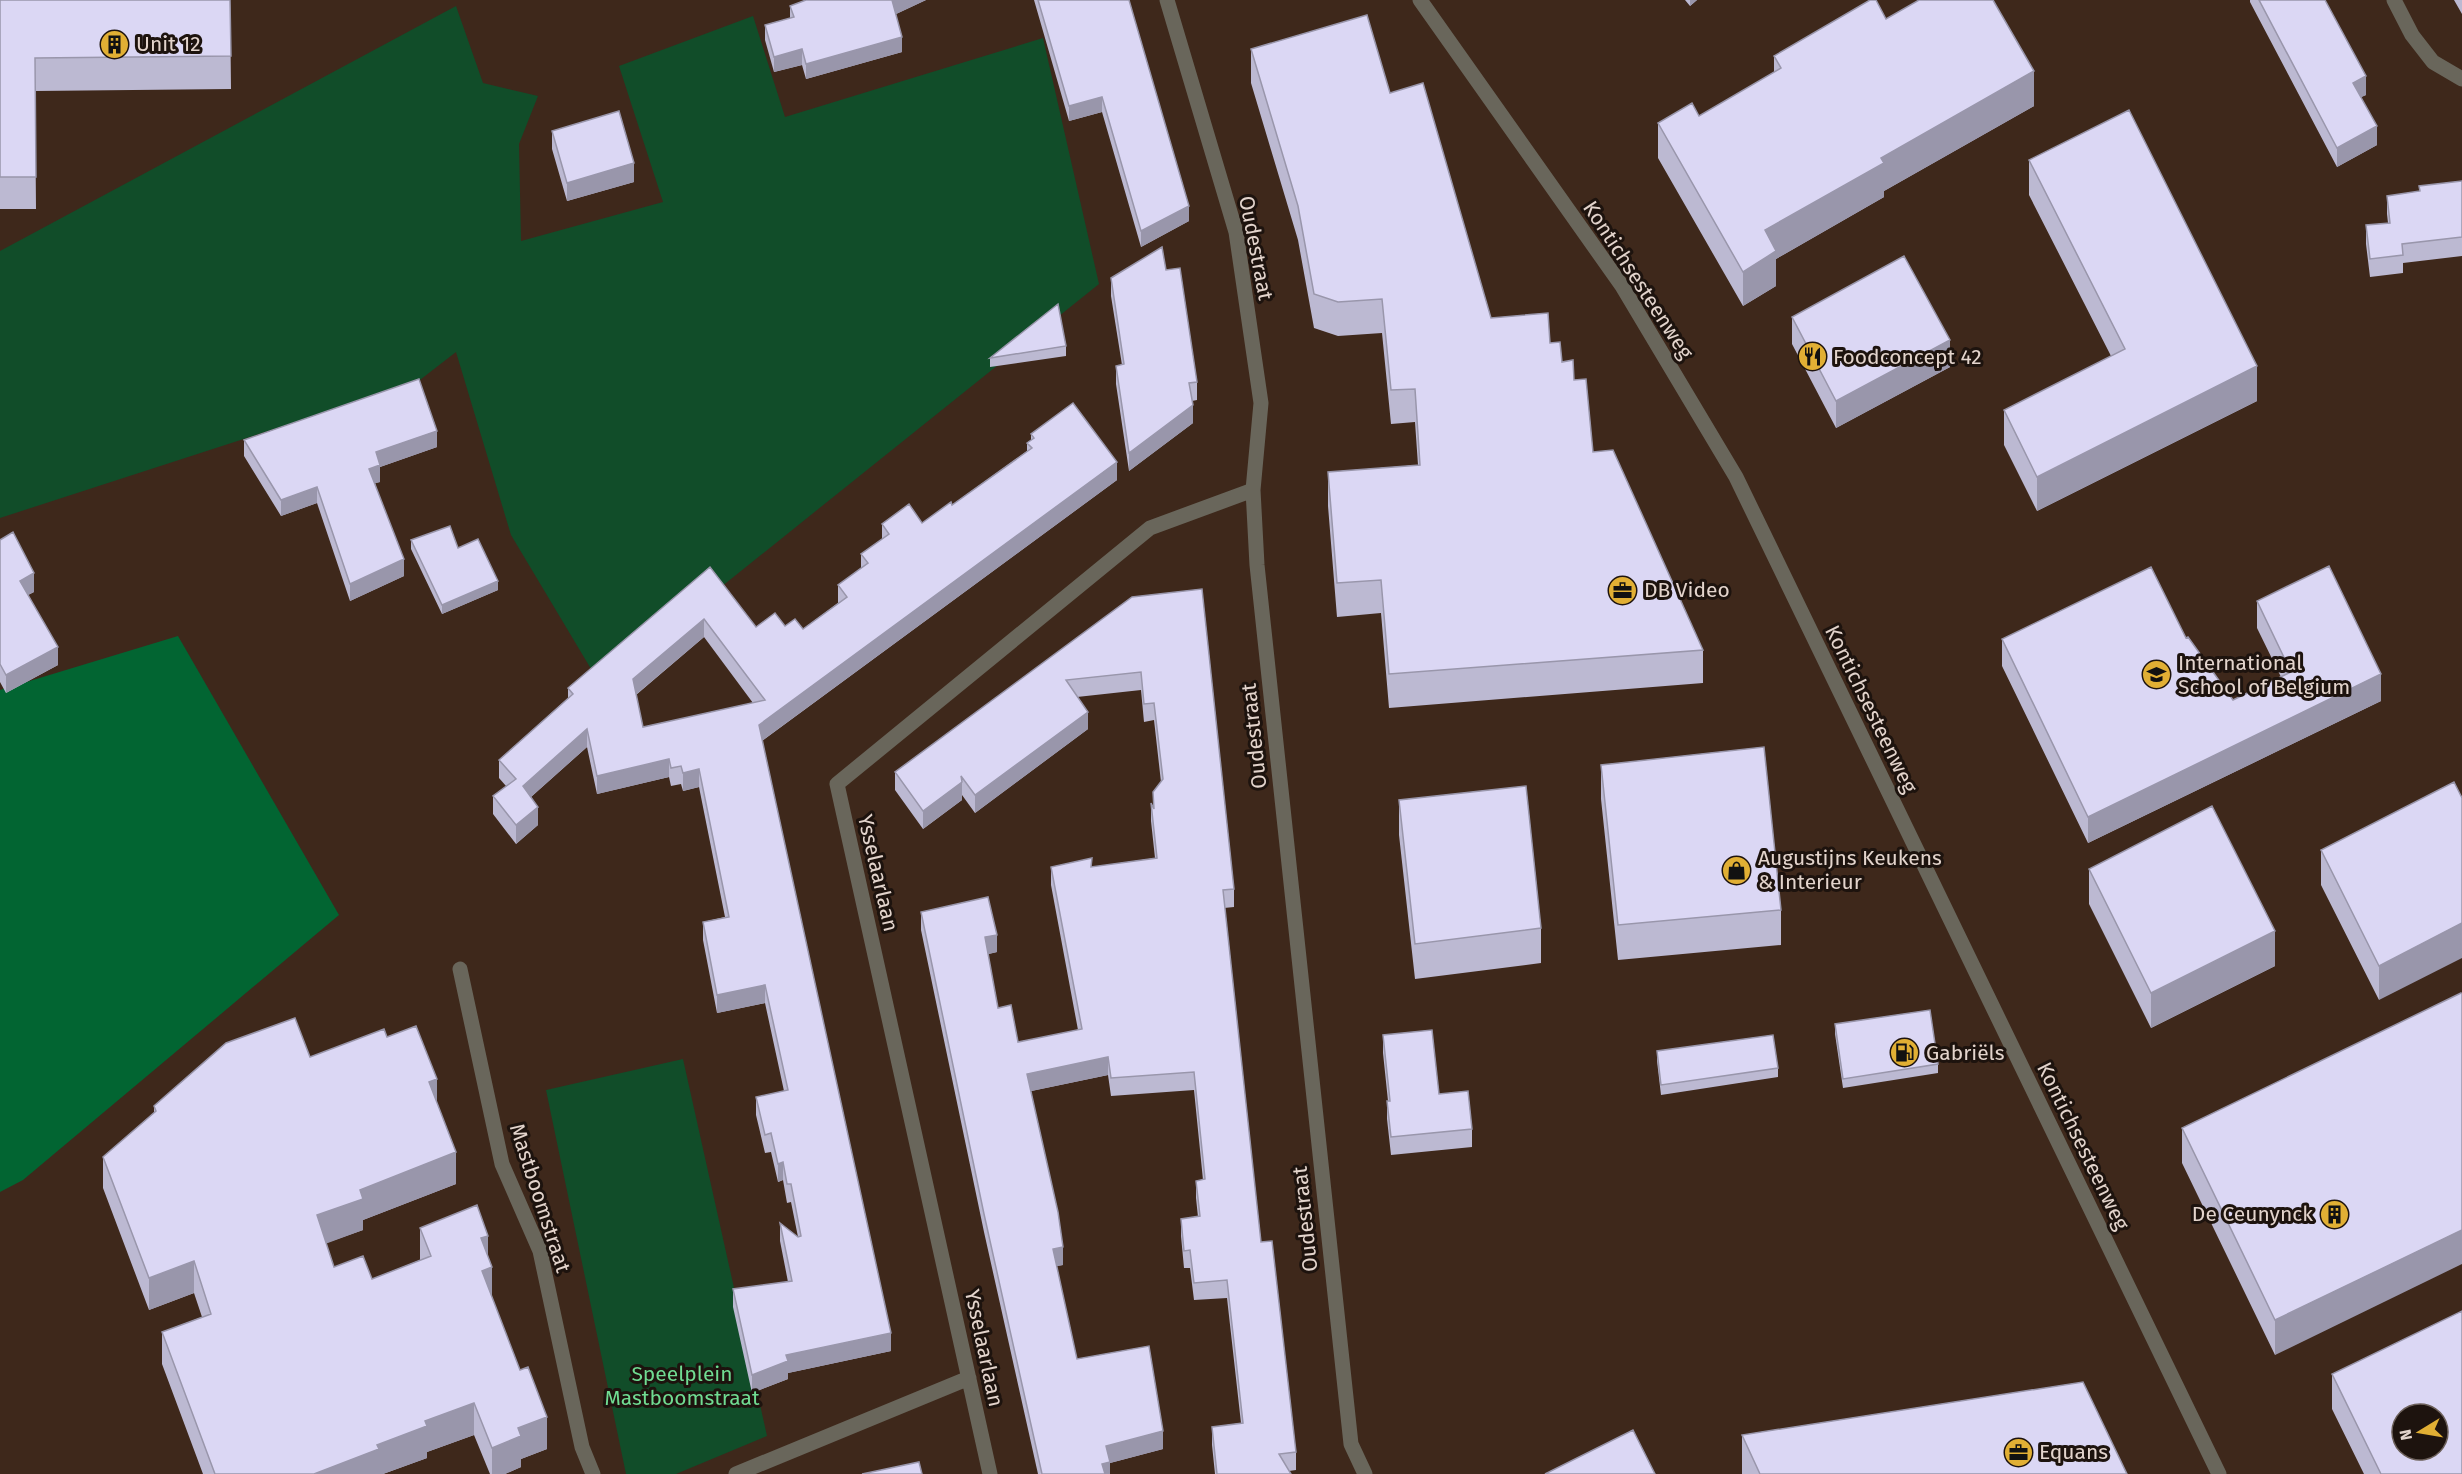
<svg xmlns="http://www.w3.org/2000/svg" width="2462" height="1474" font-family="'Fira Sans',sans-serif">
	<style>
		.green { fill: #114d29 }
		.forest { fill: #026532 }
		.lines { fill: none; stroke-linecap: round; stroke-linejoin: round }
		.minor { stroke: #69665b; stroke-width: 15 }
		.tertiary { stroke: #69665b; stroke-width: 15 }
		.wall { fill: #bcb9d2; fill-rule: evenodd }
		.shaded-wall { fill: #9996ab }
		.building { fill: #dbd7f4; stroke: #9996ab; stroke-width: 1.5; fill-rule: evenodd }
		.labels { text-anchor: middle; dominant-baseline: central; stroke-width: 6; stroke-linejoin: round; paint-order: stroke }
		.poi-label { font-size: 21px; fill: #e3d4cc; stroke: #1d130e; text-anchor: start }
		.street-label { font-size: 21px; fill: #e3d4cc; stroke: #1d130e }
		.park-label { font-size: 21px; fill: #70dc92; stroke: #1d130e }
	</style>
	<rect width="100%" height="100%" fill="#3e281b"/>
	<!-- green -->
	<path class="green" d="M 456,6 L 483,83 L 538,96 L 519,144 L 521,241 L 663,202 L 619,66 L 753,16 L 785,117 L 1043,38 L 1099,284 L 600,684 L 511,535 L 456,352 L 416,383 L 0,518 L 0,251 Z
		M 683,1059 L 767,1436 L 676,1474 L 626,1474 L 546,1090 Z"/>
	<!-- forest -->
	<path class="forest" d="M 178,636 L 339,915 L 23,1180 L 0,1192 L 0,690 Z"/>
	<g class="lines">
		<!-- minor -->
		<path class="minor" d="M 1167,0 L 1236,232 L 1261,403 L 1253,490 L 1257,565 L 1351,1444 L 1365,1474
			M 2394,0 L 2412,35 L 2433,62 L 2462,79
			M 460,969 L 502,1164 L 540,1251 L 582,1447 L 593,1474
			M 736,1474 L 969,1378
			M 990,1474 L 837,784 L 1150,528 L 1253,490"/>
		<!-- tertiary -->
		<path class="tertiary" d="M 1420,0 L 1622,286 L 1736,477 L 2219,1474"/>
	</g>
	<!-- wall -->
	<path class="wall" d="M 0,0 L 230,0 L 231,89 L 35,91 L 36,209 L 0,209 Z
		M 806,0 L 926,0 L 896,14 L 902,52 L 806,79 L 802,65 L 774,72 L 765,40 L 765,25 L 790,18 L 790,6 Z
		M 1034,0 L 1129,0 L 1189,221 L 1141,247 L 1102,112 L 1069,121 Z
		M 1685,0 L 1697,0 L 1690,6 Z
		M 2250,0 L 2325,0 L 2366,95 L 2361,97 L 2377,145 L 2337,167 L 2250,2 Z
		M 2454,0 L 2462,0 L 2462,14 Z
		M 1886,19 L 2034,106 L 1884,191 L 1884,197 L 1776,259 L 1776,286 L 1743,306 L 1658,158 L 1658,123 L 1699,116 L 1774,73 L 1774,56 Z
		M 1251,49 L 1390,93 L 1491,318 L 1550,343 L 1574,380 L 1593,452 L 1703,650 L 1703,683 L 1389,708 L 1381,613 L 1337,617 L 1328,506 L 1328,472 L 1418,465 L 1415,422 L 1391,424 L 1382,333 L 1338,336 L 1314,328 L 1298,240 L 1251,83 Z
		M 552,131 L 634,182 L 567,201 L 552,149 Z
		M 2029,160 L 2257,401 L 2037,511 L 2004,445 L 2004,410 L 2111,356 L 2029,195 Z
		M 2462,181 L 2462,256 L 2403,263 L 2403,273 L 2370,277 L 2366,244 L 2366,225 L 2388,223 L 2387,214 L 2387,196 L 2419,192 L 2419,186 Z
		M 1166,270 L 1197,382 L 1197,400 L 1192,401 L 1193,423 L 1129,471 L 1116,384 L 1116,366 L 1122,365 L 1111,296 L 1111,278 Z
		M 1792,317 L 1950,367 L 1836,428 L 1792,344 Z
		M 1066,346 L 1066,356 L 990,367 L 990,358 Z
		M 1031,434 L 1117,480 L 762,741 L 891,1351 L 788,1373 L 788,1379 L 752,1393 L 733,1307 L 733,1289 L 788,1282 L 780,1241 L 780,1223 L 798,1237 L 791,1202 L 787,1203 L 783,1180 L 778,1182 L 771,1152 L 765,1153 L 756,1115 L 756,1097 L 784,1091 L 765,1003 L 717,1013 L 703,940 L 703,922 L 725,917 L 699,787 L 683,791 L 681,784 L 671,786 L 669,777 L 597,794 L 587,747 L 531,797 L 538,825 L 516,844 L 493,814 L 493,796 L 506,786 L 499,778 L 499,760 L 568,698 L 568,688 L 710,567 L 756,627 L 785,626 L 803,629 L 838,603 L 838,585 L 861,568 L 861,554 L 882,539 L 882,524 L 922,523 L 952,505 L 1027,451 L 1027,443 L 1031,440 ZM 704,637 L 753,703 L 643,727 L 636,695 Z
		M 244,440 L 437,447 L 380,467 L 380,482 L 375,483 L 404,576 L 350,601 L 317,503 L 281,516 L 244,456 Z
		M 0,540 L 34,592 L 28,595 L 58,665 L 6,693 L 0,682 Z
		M 411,540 L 458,548 L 498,590 L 442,614 L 411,549 Z
		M 1132,597 L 1234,889 L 1234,907 L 1224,908 L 1261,1242 L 1296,1452 L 1296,1470 L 1289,1471 L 1291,1474 L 1215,1474 L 1212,1445 L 1212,1427 L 1241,1423 L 1227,1298 L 1194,1300 L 1190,1268 L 1184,1268 L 1181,1236 L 1181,1219 L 1198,1217 L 1196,1198 L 1196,1181 L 1203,1180 L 1194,1090 L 1111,1096 L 1108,1075 L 1031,1091 L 1063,1265 L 1056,1266 L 1077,1359 L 1163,1449 L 1110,1463 L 1110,1474 L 1038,1474 L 984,1232 L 921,930 L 921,912 L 997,952 L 988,954 L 998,1008 L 1018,1042 L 1078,1030 L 1051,885 L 1051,867 L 1092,867 L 1155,858 L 1151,821 L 1151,803 L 1153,806 L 1153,792 L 1161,782 L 1154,720 L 1144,722 L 1141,690 L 1077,697 L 1088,729 L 975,813 L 962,795 L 962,800 L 923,829 L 895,790 L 895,772 Z
		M 2257,601 L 2381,701 L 2088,843 L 2002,666 L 2002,639 L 2186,638 L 2233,700 L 2281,677 L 2257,628 Z
		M 1601,765 L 1781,910 L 1781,945 L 1618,960 L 1601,799 Z
		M 2454,782 L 2379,1000 L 2321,885 L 2321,850 Z
		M 1399,800 L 1541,928 L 1541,963 L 1415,979 L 1399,835 Z
		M 2089,869 L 2275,966 L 2151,1028 L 2089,904 Z
		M 2462,994 L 2275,1355 L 2182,1163 L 2182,1128 Z
		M 1835,1024 L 1938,1064 L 1938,1073 L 1843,1088 L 1835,1034 Z
		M 1383,1035 L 1472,1129 L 1472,1147 L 1391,1155 L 1387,1119 L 1387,1101 L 1388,1101 L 1383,1053 Z
		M 1657,1051 L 1778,1068 L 1778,1077 L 1661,1095 L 1657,1061 Z
		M 310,1057 L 437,1103 L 456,1184 L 363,1220 L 363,1230 L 326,1243 L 334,1267 L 372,1279 L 420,1260 L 420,1228 L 488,1258 L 492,1297 L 547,1449 L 521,1459 L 521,1467 L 505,1474 L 490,1474 L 474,1435 L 427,1452 L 427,1458 L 383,1474 L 203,1474 L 162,1364 L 162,1332 L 202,1317 L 194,1293 L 149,1310 L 103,1188 L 103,1157 L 154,1113 L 154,1106 Z
		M 2332,1374 L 2462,1474 L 2364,1474 L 2332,1409 Z
		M 1742,1435 L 2127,1474 L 1742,1474 Z"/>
	<!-- shaded-wall -->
	<path class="shaded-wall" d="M 892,0 L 926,0 L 892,16 Z
		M 1690,0 L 1697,0 L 1690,6 Z
		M 902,37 L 902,52 L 806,79 L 806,64 Z
		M 802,49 L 802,65 L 774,72 L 774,57 Z
		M 2034,71 L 2034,106 L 1884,191 L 1884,197 L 1776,259 L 1776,286 L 1743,306 L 1743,272 L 1765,230 L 1881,158 Z
		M 2366,76 L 2366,95 L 2353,101 L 2353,83 Z
		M 1102,97 L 1102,112 L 1069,121 L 1069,106 Z
		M 2377,126 L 2377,145 L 2337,167 L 2337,148 Z
		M 634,163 L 634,182 L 567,201 L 567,183 Z
		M 1189,206 L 1189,221 L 1141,247 L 1141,231 Z
		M 1950,340 L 1950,367 L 1836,428 L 1836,401 Z
		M 2257,366 L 2257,401 L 2037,511 L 2037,477 Z
		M 1193,405 L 1193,423 L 1129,471 L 1129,453 Z
		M 437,431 L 437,447 L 380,467 L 380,482 L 369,485 L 369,469 L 376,452 Z
		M 1117,462 L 1117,480 L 759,743 L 759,725 Z
		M 317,487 L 317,503 L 281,516 L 281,500 Z
		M 404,559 L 404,576 L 350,601 L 350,584 Z
		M 34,573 L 34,592 L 20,599 L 20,581 Z
		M 498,581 L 498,590 L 442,614 L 442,605 Z
		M 704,619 L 704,637 L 633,697 L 633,679 Z
		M 58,647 L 58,665 L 6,693 L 6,675 Z
		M 2381,674 L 2381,701 L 2088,843 L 2088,817 Z
		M 1088,712 L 1088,729 L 975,813 L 975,795 Z
		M 587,729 L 587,747 L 523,804 L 523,786 Z
		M 669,759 L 669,777 L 597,794 L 597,776 Z
		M 699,769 L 699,787 L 683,791 L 683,773 Z
		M 962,782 L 962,800 L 923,829 L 923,811 Z
		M 538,807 L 538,825 L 516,844 L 516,825 Z
		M 2462,923 L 2462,958 L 2379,1000 L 2379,966 Z
		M 2275,931 L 2275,966 L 2151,1028 L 2151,993 Z
		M 997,935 L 997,952 L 985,955 L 985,937 Z
		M 765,985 L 765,1003 L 717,1013 L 717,995 Z
		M 1108,1057 L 1108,1075 L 1027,1092 L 1027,1074 Z
		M 437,1079 L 437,1110 L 429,1082 Z
		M 456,1152 L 456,1184 L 363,1220 L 363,1230 L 317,1247 L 317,1215 L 360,1190 Z
		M 783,1162 L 783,1180 L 778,1182 L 778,1164 Z
		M 2462,1230 L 2462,1264 L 2275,1355 L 2275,1320 Z
		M 488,1236 L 488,1268 L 481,1238 Z
		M 1063,1247 L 1063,1265 L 1053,1267 L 1053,1249 Z
		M 194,1261 L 194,1293 L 149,1310 L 149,1278 Z
		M 492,1267 L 492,1299 L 482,1271 Z
		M 891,1333 L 891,1351 L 788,1373 L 788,1379 L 752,1393 L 752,1375 L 786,1355 Z
		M 474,1403 L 474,1435 L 427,1452 L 427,1458 L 383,1474 L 314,1474 L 425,1421 Z
		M 547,1417 L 547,1449 L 521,1459 L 521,1467 L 505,1474 L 492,1474 L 492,1448 L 518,1428 Z
		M 1163,1431 L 1163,1449 L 1110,1463 L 1110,1474 L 1102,1474 L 1102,1464 L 1106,1446 Z"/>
	<!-- building -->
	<path class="building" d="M 0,0 L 230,0 L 231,56 L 35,58 L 36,177 L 0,177 Z
		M 806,0 L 892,0 L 902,37 L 806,64 L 802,49 L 774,57 L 765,25 L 794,17 L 790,6 Z
		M 1038,0 L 1129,0 L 1189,206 L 1141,231 L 1102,97 L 1069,106 Z
		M 1870,0 L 1876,0 L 1886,19 L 1919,0 L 1993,0 L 2034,71 L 1881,158 L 1884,163 L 1765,230 L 1776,251 L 1743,272 L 1658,123 L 1692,103 L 1699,116 L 1781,68 L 1774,56 Z
		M 2259,0 L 2325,0 L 2366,76 L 2353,83 L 2377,126 L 2337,148 Z
		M 1367,15 L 1390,93 L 1423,83 L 1491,318 L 1548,313 L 1550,343 L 1560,342 L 1562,362 L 1573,360 L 1574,380 L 1586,379 L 1593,452 L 1613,450 L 1703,650 L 1389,674 L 1381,580 L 1337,583 L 1328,472 L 1420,465 L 1415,389 L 1391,390 L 1382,299 L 1338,302 L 1314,294 L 1298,206 L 1251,49 Z
		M 2129,110 L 2257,366 L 2037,477 L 2004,410 L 2125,349 L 2029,160 Z
		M 619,111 L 634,163 L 567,183 L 552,131 Z
		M 2462,181 L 2462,237 L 2402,244 L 2403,255 L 2370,259 L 2366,225 L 2390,223 L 2387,196 L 2420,191 L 2419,186 Z
		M 1162,247 L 1166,270 L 1180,268 L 1197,382 L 1189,383 L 1193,405 L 1129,453 L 1116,366 L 1124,364 L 1111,278 Z
		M 1904,256 L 1950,340 L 1836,401 L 1792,317 Z
		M 1058,304 L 1066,346 L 990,358 Z
		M 419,379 L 437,431 L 376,452 L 380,465 L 369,469 L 404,559 L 350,584 L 317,487 L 281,500 L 244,440 Z
		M 1073,403 L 1117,462 L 759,725 L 891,1333 L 786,1355 L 788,1361 L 752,1375 L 733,1289 L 792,1281 L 780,1223 L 798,1237 L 801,1236 L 791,1184 L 787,1184 L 783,1162 L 778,1164 L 771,1133 L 765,1135 L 756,1097 L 788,1090 L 765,985 L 717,995 L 703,922 L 729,917 L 699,769 L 683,773 L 681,766 L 671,768 L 669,759 L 597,776 L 587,729 L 523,786 L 538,807 L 516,825 L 493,796 L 516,779 L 499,760 L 573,694 L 568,688 L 710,567 L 756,627 L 775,613 L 785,626 L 795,619 L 803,629 L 847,597 L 838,585 L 868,563 L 861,554 L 889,534 L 882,524 L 909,504 L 922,523 L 951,502 L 952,505 L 1032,448 L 1027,443 L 1034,438 L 1031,434 ZM 704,619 L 765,700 L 643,727 L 633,679 Z
		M 450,526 L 458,548 L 478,539 L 498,581 L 442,605 L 411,540 Z
		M 13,532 L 34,573 L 20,581 L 58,647 L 6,675 L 0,664 L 0,540 Z
		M 2329,566 L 2381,674 L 2088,817 L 2002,639 L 2151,567 L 2186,638 L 2188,637 L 2233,700 L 2291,672 L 2257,601 Z
		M 1202,589 L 1234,889 L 1223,890 L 1261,1242 L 1272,1241 L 1296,1452 L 1279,1454 L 1291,1474 L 1217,1474 L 1212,1427 L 1243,1423 L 1227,1280 L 1194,1283 L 1190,1250 L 1184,1251 L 1181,1219 L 1200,1216 L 1196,1181 L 1205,1179 L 1194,1072 L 1111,1078 L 1108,1057 L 1027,1074 L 1058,1212 L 1063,1247 L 1053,1249 L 1077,1359 L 1149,1346 L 1163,1431 L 1106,1446 L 1110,1462 L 1102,1464 L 1105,1474 L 1042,1474 L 984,1214 L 921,912 L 988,897 L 997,935 L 985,937 L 998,1008 L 1011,1005 L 1018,1042 L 1082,1029 L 1051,867 L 1092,858 L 1091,867 L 1157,858 L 1151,803 L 1154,809 L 1153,792 L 1163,779 L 1154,703 L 1144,704 L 1141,672 L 1066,680 L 1088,712 L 975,795 L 961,776 L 962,782 L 923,811 L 895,772 L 1132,597 Z
		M 1764,747 L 1781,910 L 1618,925 L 1601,765 Z
		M 2454,782 L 2462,798 L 2462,923 L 2379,966 L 2321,850 Z
		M 1526,786 L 1541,928 L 1415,944 L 1399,800 Z
		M 2212,806 L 2275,931 L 2151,993 L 2089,869 Z
		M 2461,993 L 2462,994 L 2462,1230 L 2275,1320 L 2182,1128 Z
		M 1930,1010 L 1938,1064 L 1843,1079 L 1835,1024 Z
		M 295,1018 L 310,1057 L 384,1029 L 387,1037 L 416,1026 L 437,1079 L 429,1082 L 456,1152 L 360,1190 L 363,1199 L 317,1215 L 334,1267 L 363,1256 L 372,1279 L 431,1256 L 420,1228 L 477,1205 L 488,1236 L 481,1238 L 492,1267 L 482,1271 L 520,1370 L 528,1367 L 547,1417 L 518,1428 L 521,1436 L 492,1448 L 474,1403 L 425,1421 L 427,1426 L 377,1445 L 379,1449 L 314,1474 L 215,1474 L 162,1332 L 211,1314 L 194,1261 L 149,1278 L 103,1157 L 156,1111 L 154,1106 L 226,1043 Z
		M 1432,1030 L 1439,1094 L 1468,1091 L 1472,1129 L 1391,1137 L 1387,1101 L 1390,1101 L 1383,1035 Z
		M 1773,1035 L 1778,1068 L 1661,1085 L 1657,1051 Z
		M 2462,1311 L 2462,1474 L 2381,1474 L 2332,1374 ZM 2402,1414 L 2438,1414 L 2438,1450 L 2402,1450 Z
		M 2083,1382 L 2127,1474 L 1760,1474 L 1742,1435 Z
		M 1633,1430 L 1655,1474 L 1545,1474 Z
		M 919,1462 L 922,1474 L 862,1474 Z"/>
	<!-- icons -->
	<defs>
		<symbol id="building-disc" viewBox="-11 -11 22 22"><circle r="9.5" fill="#e1af34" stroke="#1d130e"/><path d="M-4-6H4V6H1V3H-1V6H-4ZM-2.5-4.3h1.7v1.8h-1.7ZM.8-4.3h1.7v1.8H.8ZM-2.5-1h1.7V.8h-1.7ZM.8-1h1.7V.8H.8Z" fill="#111"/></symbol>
		<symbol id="restaurant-disc" viewBox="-11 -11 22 22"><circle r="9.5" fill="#e1af34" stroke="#1d130e"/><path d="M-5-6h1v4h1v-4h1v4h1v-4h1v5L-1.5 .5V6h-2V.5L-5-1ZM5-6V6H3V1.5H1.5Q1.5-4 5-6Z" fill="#111"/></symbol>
		<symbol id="office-disc" viewBox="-11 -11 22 22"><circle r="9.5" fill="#e1af34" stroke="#1d130e"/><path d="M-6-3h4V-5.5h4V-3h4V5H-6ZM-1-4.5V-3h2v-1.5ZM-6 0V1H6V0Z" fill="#111"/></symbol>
		<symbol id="school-disc" viewBox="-11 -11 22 22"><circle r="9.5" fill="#e1af34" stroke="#1d130e"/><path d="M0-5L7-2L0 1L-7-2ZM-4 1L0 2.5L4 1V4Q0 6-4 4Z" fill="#111"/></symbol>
		<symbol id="shop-disc" viewBox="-11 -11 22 22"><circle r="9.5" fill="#e1af34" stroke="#1d130e"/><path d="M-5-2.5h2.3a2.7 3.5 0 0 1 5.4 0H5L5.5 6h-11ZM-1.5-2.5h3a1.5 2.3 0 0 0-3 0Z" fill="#111"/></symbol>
		<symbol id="fuel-disc" viewBox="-11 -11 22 22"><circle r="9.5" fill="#e1af34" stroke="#1d130e"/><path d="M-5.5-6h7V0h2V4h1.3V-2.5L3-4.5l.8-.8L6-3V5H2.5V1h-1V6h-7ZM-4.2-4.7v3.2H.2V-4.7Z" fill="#111"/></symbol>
	</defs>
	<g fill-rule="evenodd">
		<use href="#building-disc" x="98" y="28" width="33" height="33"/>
		<use href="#restaurant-disc" x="1796" y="340" width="33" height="33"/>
		<use href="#office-disc" x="1606" y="574" width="33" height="33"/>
		<use href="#school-disc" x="2140" y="658" width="33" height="33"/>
		<use href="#shop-disc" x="1720" y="854" width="33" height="33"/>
		<use href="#fuel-disc" x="1888" y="1036" width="33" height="33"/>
		<use href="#building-disc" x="2318" y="1198" width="33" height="33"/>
		<use href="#office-disc" x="2002" y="1436" width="33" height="33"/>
	</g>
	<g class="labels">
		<!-- poi labels -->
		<g class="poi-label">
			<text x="136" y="44">Unit 12</text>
			<text x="1833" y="357">Foodconcept 42</text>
			<text x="1644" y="590">DB Video</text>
			<text x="2178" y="663">International<tspan x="2178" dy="24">School of Belgium</tspan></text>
			<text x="1758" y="858">Augustijns Keukens<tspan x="1758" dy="24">&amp; Interieur</tspan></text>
			<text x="1926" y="1053">Gabriëls</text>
			<text x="2313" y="1214" text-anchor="end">De Ceunynck</text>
			<text x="2039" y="1452">Equans</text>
		</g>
		<!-- street labels -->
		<g class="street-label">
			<text transform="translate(1256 248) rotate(79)">Oudestraat</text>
			<text transform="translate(1638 280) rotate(57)">Kontichsesteenweg</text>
			<text transform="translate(1871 709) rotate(64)">Kontichsesteenweg</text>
			<text transform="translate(1254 736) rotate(-96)">Oudestraat</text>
			<text transform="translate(878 873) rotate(77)">Ysselaarlaan</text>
			<text transform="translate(2083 1146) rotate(64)">Kontichsesteenweg</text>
			<text transform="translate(540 1198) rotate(72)">Mastboomstraat</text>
			<text transform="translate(1305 1219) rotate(-96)">Oudestraat</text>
			<text transform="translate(984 1348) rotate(78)">Ysselaarlaan</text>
		</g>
		<!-- park labels -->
		<g class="park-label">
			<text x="682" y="1374">Speelplein<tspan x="682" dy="24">Mastboomstraat</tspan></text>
		</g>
	</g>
	<!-- north arrow -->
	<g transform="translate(2420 1432) rotate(259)"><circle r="28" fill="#1d130e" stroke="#6c605a" stroke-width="1.5"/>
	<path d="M0-4.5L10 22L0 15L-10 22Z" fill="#e1af34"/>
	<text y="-9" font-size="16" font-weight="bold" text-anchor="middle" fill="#e3d4cc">N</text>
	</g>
</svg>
